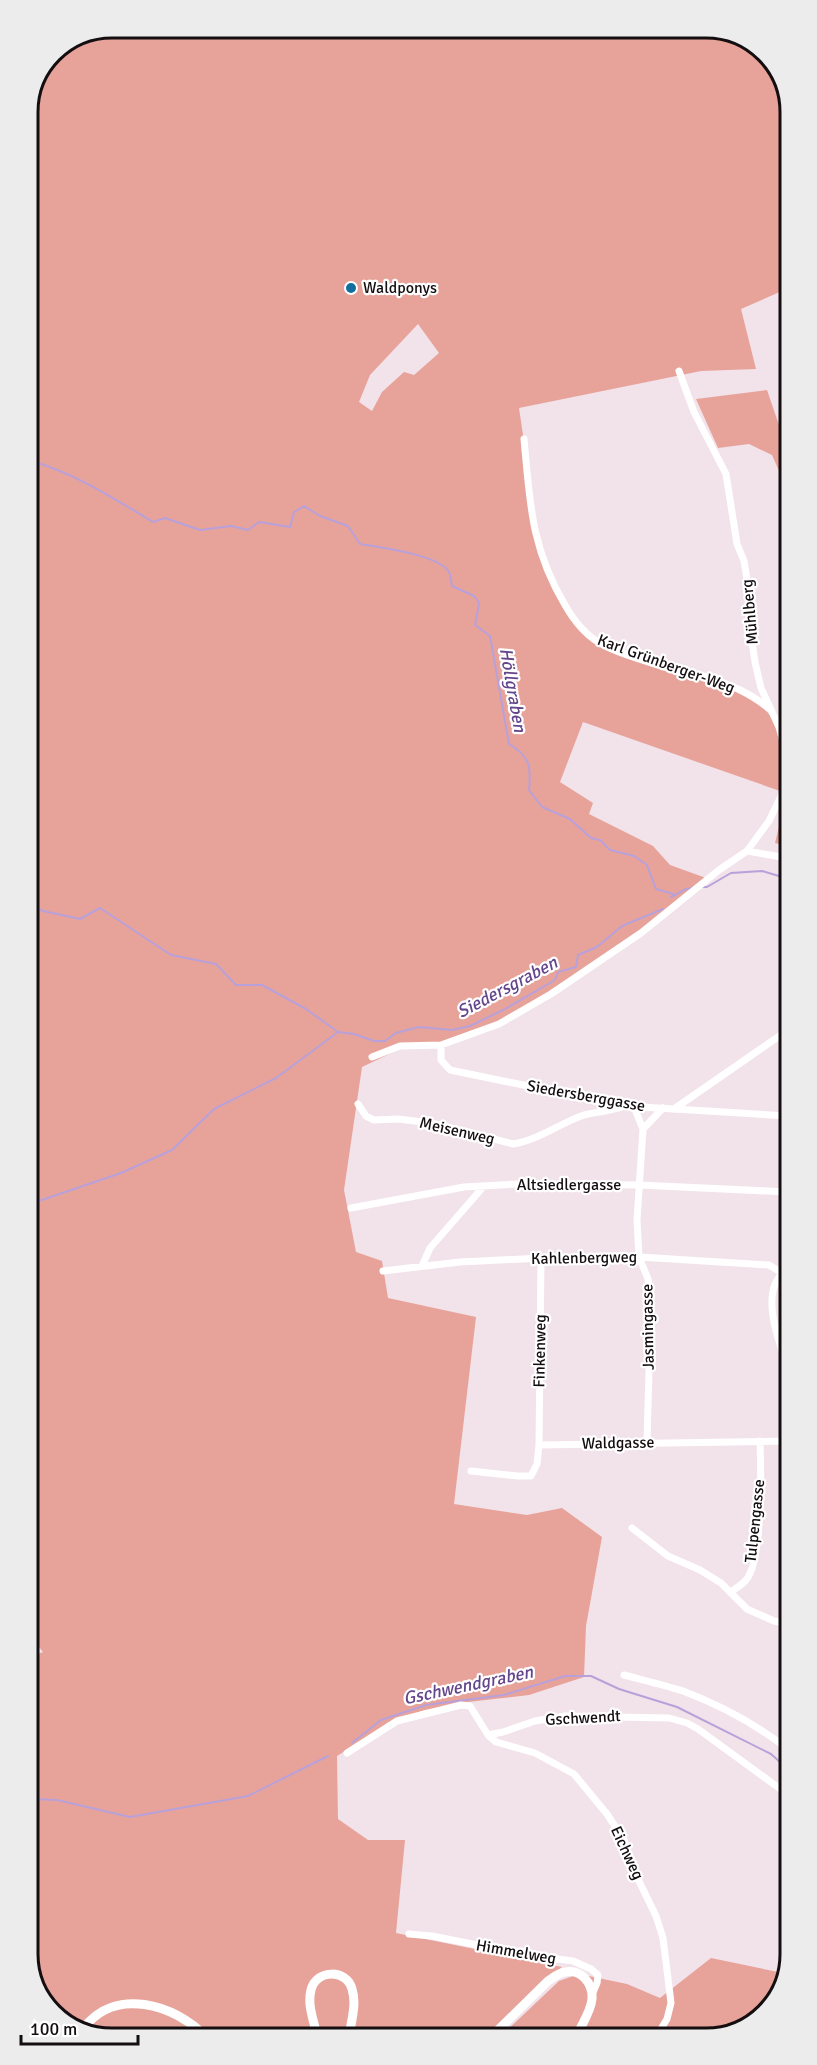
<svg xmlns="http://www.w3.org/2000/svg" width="817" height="2065" font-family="Signika,sans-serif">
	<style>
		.green { fill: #e7a39a; fill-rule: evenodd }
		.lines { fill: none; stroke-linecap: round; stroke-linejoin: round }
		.stream { stroke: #b8a1da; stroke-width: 2 }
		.street { stroke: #fff; stroke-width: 7 }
		.secondary { stroke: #fff; stroke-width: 9 }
		.poi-dot { fill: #146e9d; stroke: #fff; stroke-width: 2 }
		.labels { text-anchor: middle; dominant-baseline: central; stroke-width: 4.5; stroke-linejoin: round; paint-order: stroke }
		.poi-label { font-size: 16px; fill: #140e11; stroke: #fff; text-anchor: start }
		.street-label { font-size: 16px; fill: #140e11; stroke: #fff }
		.water-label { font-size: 18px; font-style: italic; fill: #64458c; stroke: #fff }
		.rim { fill: none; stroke: #140e11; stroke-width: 3 }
	</style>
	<rect width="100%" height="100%" fill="#f2e2ea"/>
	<!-- green -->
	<path class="green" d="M 112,27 L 711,27 L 757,45 L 786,85 L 786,127 L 780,236 L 786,237 L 786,291 L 782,291 L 741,309 L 756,369 L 701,371 L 519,408 L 541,556 L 568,610 L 588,635 L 620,651 L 709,678 L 757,699 L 779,727 L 784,745 L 783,792 L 583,722 L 560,782 L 593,803 L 589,814 L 653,846 L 670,865 L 706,878 L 618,948 L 500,1022 L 442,1042 L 402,1048 L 362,1067 L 344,1190 L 356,1252 L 382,1261 L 388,1298 L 476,1317 L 454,1504 L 527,1515 L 562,1508 L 602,1537 L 586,1626 L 584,1677 L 529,1695 L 468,1702 L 425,1710 L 387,1723 L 378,1731 L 337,1756 L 338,1819 L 368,1840 L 405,1840 L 396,1933 L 562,1967 L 488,2035 L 106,2038 L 60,2020 L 31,1980 L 31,1654 L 35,1655 L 43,1652 L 31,1637 L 27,107 L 52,52 ZM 418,324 L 439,353 L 414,375 L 404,372 L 382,392 L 372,411 L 359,402 L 370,375 Z
		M 767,390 L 779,425 L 786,423 L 787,489 L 772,455 L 749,444 L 718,448 L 696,399 Z
		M 787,793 L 787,846 L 775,843 Z
		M 711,1958 L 783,1973 L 773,2005 L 732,2034 L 502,2035 L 559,1981 L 579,1974 L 627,1984 L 660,1998 Z"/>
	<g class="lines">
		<!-- stream -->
		<path class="stream" d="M 28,460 C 73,472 113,498 153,522 L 165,518 L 200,530 L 231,526 L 248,530 L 259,522 L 290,527 L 294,512 L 304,506 L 320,516 L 348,526 L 360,544 C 378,547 440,555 449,572 C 451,575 451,582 452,586 L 474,596 L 479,603 L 475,625 L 490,636 L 509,744 C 531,757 531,768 529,790 L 542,807 L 570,819 L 591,838 L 600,840 L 610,850 L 634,856 L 647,865 L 656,889 L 673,894
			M 702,887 L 707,887 L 731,873 L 762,871 L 779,876 L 787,873
			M 671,897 L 686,889 L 693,888
			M 29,904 L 43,911 L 80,919 L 100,908 L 171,955 L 216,964 L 236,985 L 262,985 L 306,1009 L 338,1032 L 354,1034 L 374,1041 L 385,1041 L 396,1033 L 419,1027 L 452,1030 L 470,1026 L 505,1009 L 555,980 L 558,972 L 576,967 L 578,955 L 597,947 L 622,926 L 663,909
			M 30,1204 L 121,1173 L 172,1150 L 214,1109 L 276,1078 L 338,1032
			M 352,1743 L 381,1720 L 426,1705 L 504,1695 L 565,1676 L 591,1676 L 619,1689 L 677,1707 L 771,1754 L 790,1771
			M 31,1799 L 57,1800 L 130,1817 L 248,1796 L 328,1756"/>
		<!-- street -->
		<path class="street" d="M 524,439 C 530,503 531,548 565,605 C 573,619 585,634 598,642 C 618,654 649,662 671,669 C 683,673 695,674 707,677 C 727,683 752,694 768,708
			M 747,851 L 787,858
			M 441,1045 L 441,1060 L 450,1070 L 625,1106 L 788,1116
			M 372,1057 L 400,1046 L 441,1045 L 499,1024 L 551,994 L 641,933 L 719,870 L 747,851 L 769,821 L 783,792 L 786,771 L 784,745 L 779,727 L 761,688 L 755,662 L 751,635 L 752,610 L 744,561 L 737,544 L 726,474 L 694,412 L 679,371
			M 358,1104 L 366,1116 L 374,1120 L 398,1119 L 431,1123 L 513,1144 C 539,1140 560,1123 584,1115 C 597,1112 610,1111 622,1107
			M 634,1107 L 643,1129 L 637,1220 L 639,1257 L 648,1279 L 651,1298 L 647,1442
			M 674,1109 L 788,1030
			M 643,1129 L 663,1108
			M 351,1208 L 464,1187 L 518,1184 L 639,1185 L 788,1192
			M 422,1266 L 430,1248 L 484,1186
			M 788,1270 C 756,1287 780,1345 789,1371
			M 383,1271 L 460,1262 L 541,1258 L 639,1257 L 769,1265 L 782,1273
			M 539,1445 L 541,1258
			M 471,1471 L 518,1476 L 531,1476 L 537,1464 L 539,1445 L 789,1441
			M 632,1528 L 668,1556 L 700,1570 L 721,1583 L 747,1609 L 774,1621 L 789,1624
			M 731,1592 C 736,1588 742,1585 746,1580 C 763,1561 761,1469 760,1441
			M 624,1675 C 643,1680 664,1685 683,1691 C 720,1705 759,1726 790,1751
			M 488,1735 L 496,1742 L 535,1753 L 574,1774 L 607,1814 L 624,1840 L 637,1877 L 656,1916 L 663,1938 L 671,2003 L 667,2019 L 658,2034
			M 347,1753 L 397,1721 L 461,1705 L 470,1706 L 488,1735 L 503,1732 L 535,1721 L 565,1716 L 669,1718 L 687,1723 L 698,1729 L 790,1796
			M 409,1934 L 432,1936 L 528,1955 L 573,1961 L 591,1969 L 598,1975 L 597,1983 L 592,1995"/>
		<!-- secondary -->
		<path class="secondary" d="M 83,2029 C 114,1986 175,2004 206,2037
			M 493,2035 L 548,1981 C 553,1978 558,1973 565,1972 C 581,1969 593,1983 592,1999 C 591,2011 582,2024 577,2035
			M 317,2036 C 314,2021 307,2005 311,1990 C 316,1969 347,1969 352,1989 C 357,2004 351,2022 349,2036"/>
	</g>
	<!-- markers -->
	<circle class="poi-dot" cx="351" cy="288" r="6"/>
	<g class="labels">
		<!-- poi labels -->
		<g class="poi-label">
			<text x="363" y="288">Waldponys</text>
		</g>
		<!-- street labels -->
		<g class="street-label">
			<text transform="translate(750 612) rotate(-95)">Mühlberg</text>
			<text transform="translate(666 664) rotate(20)">Karl Grünberger-Weg</text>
			<text transform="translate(586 1096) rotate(10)">Siedersberggasse</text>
			<text transform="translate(457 1131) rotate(13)">Meisenweg</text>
			<text x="569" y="1185">Altsiedlergasse</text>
			<text transform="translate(584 1258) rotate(-1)">Kahlenbergweg</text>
			<text transform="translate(648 1327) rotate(-91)">Jasmingasse</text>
			<text transform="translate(540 1351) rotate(-89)">Finkenweg</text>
			<text transform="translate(618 1443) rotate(-1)">Waldgasse</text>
			<text transform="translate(755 1521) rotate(-84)">Tulpengasse</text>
			<text transform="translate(583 1718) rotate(-3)">Gschwendt</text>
			<text transform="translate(627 1853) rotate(65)">Eichweg</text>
			<text transform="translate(516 1952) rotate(10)">Himmelweg</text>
		</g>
		<!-- water labels -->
		<g class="water-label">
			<text transform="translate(513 690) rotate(80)">Höllgraben</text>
			<text transform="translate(507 987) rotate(-28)">Siedersgraben</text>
			<text transform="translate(468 1685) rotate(-12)">Gschwendgraben</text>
		</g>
	</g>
	<!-- crop -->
	<path d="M0 0H817V2065H0ZM112 38H706A74 74 0 0 1 780 112V1954A74 74 0 0 1 706 2028H112A74 74 0 0 1 38 1954V112A74 74 0 0 1 112 38Z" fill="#ececec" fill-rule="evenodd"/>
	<path class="rim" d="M112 38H706A74 74 0 0 1 780 112V1954A74 74 0 0 1 706 2028H112A74 74 0 0 1 38 1954V112A74 74 0 0 1 112 38Z"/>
	<!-- scale -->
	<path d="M21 2035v9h117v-9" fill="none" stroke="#140e11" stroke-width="3"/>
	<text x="30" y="2035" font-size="18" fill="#140e11" stroke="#ffffff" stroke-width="4.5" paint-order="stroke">100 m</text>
</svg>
